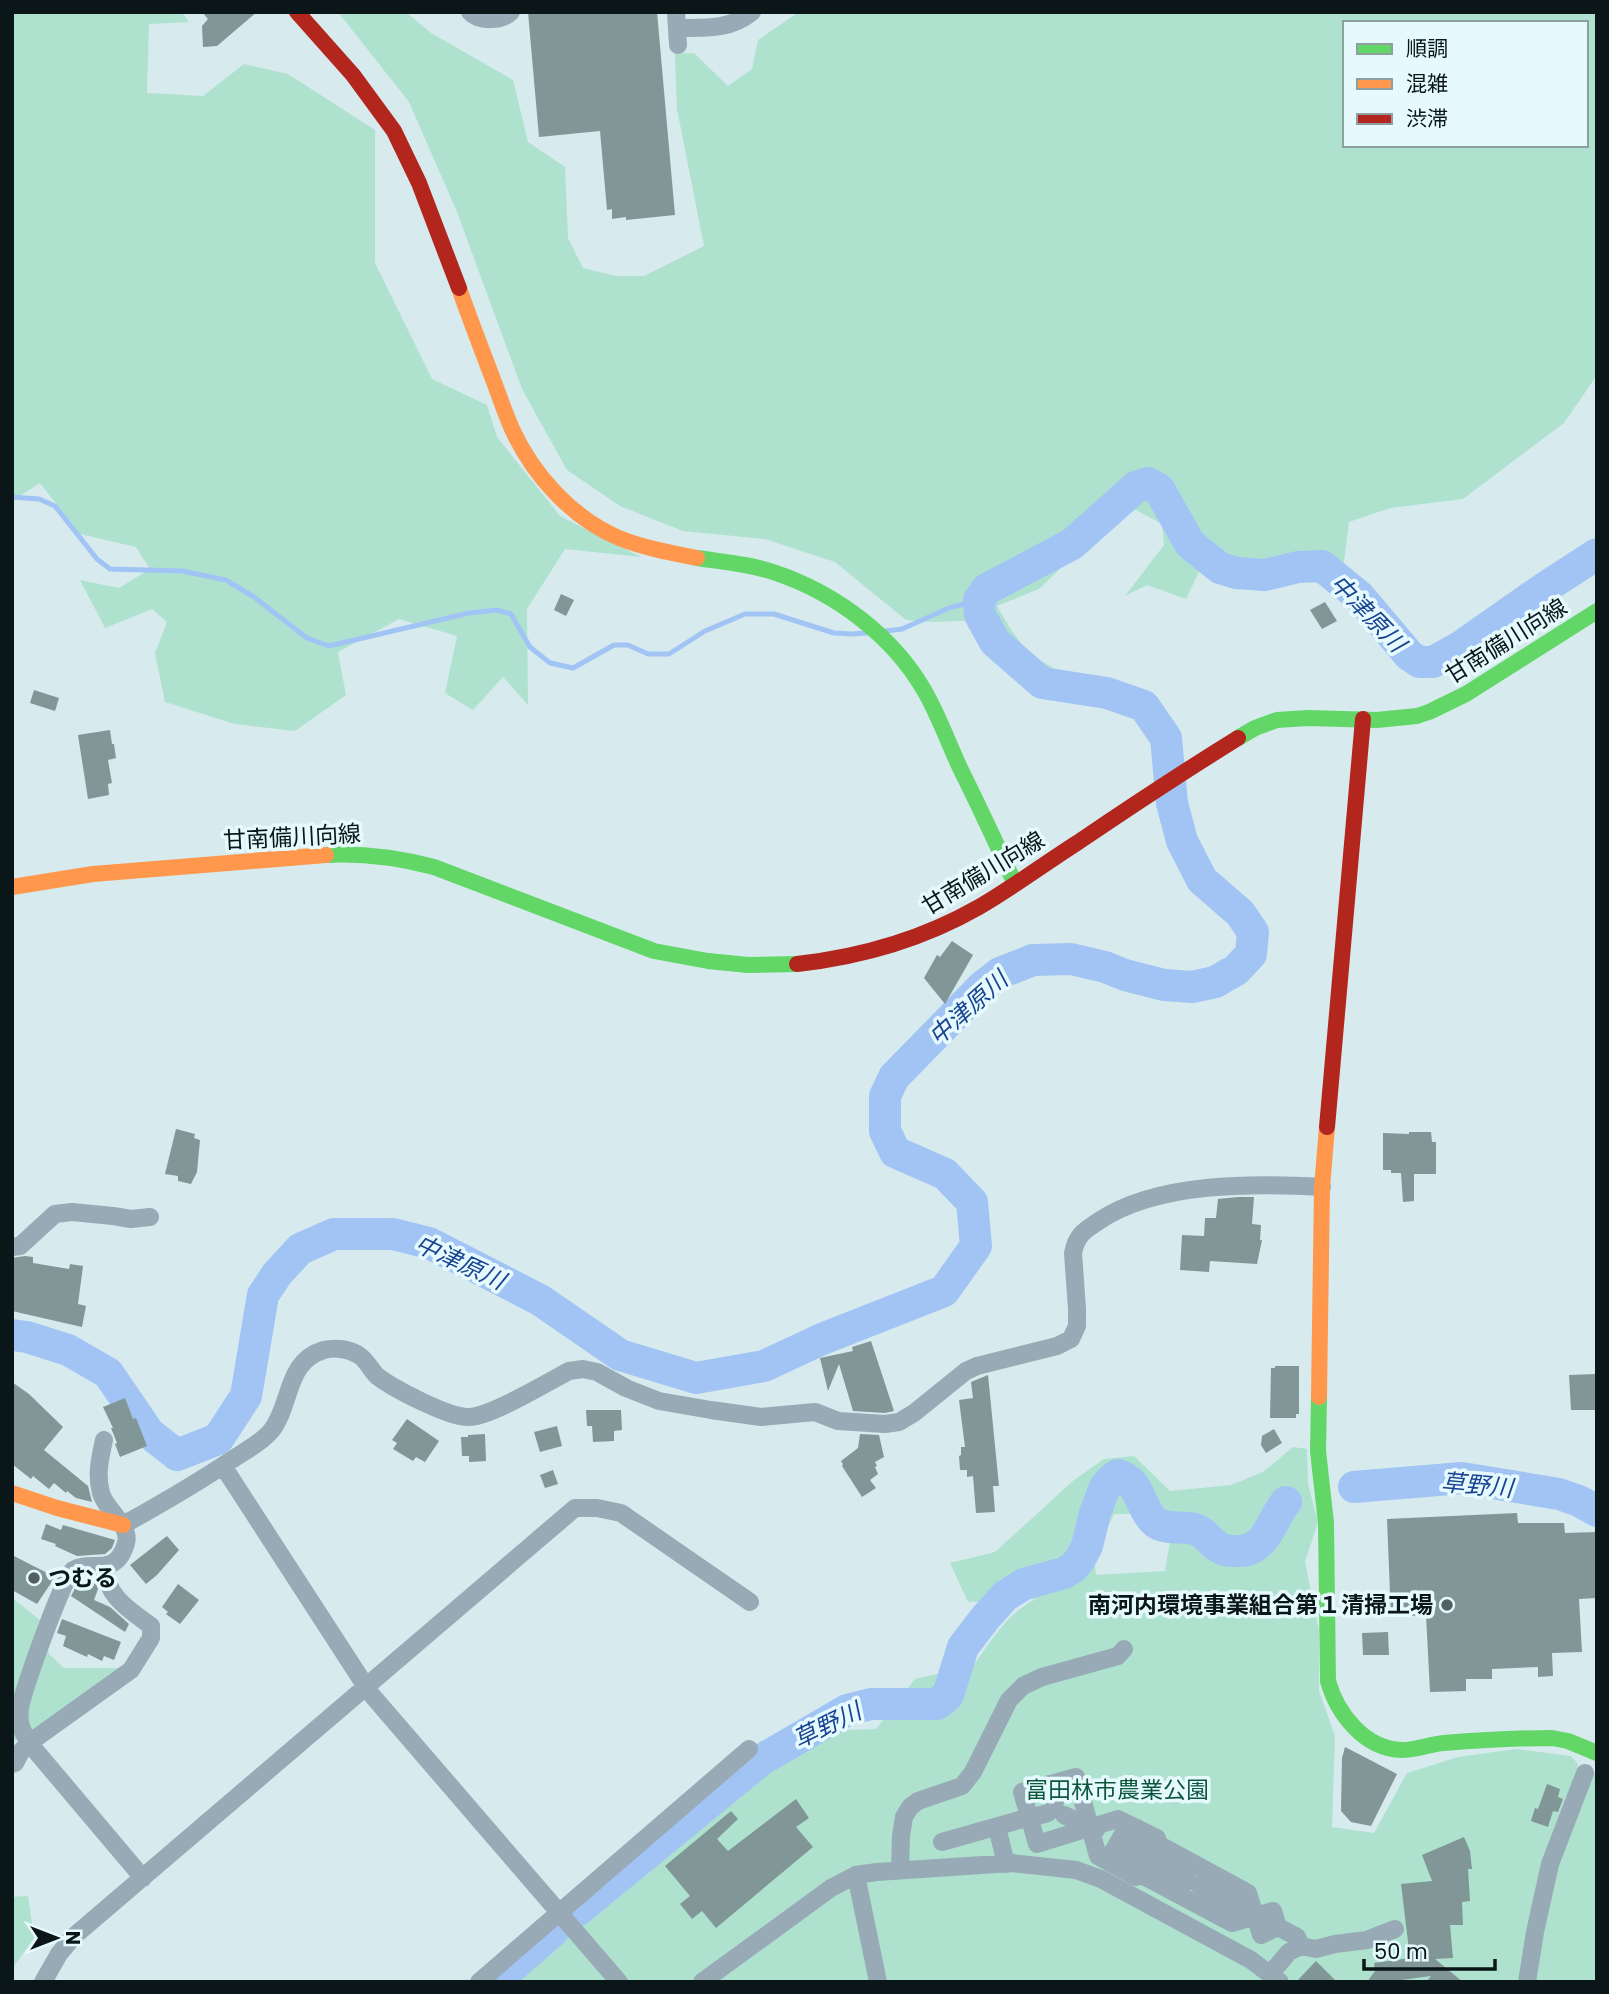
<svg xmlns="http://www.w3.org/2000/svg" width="1609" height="1994" font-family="Poppins,'Noto Sans JP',sans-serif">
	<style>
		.green { fill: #aee2cf; fill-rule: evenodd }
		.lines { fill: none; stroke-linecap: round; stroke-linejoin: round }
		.stream { stroke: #a2c4f4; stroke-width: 5 }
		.river { stroke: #a2c4f4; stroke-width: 32 }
		.building { fill: #819697 }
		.street { stroke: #97aab5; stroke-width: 18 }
		.fast { stroke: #63d668; stroke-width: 16 }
		.slow { stroke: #ff974d; stroke-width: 16 }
		.jam { stroke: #b3261e; stroke-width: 16 }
		.poi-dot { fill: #526063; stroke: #e6fafe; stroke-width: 2.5 }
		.labels { text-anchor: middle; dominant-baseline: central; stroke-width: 7; stroke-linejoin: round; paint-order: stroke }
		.street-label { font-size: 23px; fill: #0a1618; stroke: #e6fafe }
		.poi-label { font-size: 23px; font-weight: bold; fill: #0a1618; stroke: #e6fafe; text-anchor: start }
		.park-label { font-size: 23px; fill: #0e573c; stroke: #e6fafe }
		.water-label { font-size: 24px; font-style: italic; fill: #194492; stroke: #e6fafe }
	</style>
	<rect width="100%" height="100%" fill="#d7eaee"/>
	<!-- green -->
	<path class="green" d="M 12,12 L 182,12 L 189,22 L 149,24 L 147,93 L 203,96 L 244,64 L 288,74 L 375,130 L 375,263 L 432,379 L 487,405 L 497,437 L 560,516 L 641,557 L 565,549 L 527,609 L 528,705 L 503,677 L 473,710 L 445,693 L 457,636 L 399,619 L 338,652 L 346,695 L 295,731 L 235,724 L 165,702 L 155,653 L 167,622 L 152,609 L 105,628 L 80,580 L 119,588 L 150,569 L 136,547 L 80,534 L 40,483 L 12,501 Z
		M 338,12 L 406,12 L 431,33 L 513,80 L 528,142 L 565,167 L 568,238 L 583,268 L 616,276 L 644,276 L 704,246 L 677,109 L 675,54 L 694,53 L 728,86 L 752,69 L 758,40 L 799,12 L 1597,12 L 1597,375 L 1564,423 L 1463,499 L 1390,508 L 1349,522 L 1343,570 L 1259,572 L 1208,553 L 1186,599 L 1147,585 L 1125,596 L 1164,545 L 1162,524 L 1127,505 L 1039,589 L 997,606 L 1010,628 L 1029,654 L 1057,670 L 1047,675 L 1015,652 L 984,620 L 934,622 L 906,620 L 835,562 L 765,539 L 683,531 L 620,506 L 567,470 L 522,389 L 457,212 L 409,102 ZM 1345,23 L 1586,23 L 1586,145 L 1345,145 Z
		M 1293,1447 L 1307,1449 L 1308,1484 L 1318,1522 L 1305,1562 L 1319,1630 L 1319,1691 L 1335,1736 L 1332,1827 L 1374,1833 L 1407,1773 L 1458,1757 L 1516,1749 L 1571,1756 L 1578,1764 L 1577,1768 L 1597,1774 L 1597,1982 L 503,1982 L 667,1846 L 762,1764 L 823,1731 L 876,1729 L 915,1679 L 973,1666 C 991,1641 1008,1612 1036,1599 L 968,1602 L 950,1563 L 995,1552 L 1074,1480 L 1104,1459 L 1134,1456 L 1170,1491 L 1231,1485 L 1263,1472 ZM 1114,1514 L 1142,1514 L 1170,1541 L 1165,1571 L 1096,1575 L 1094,1557 Z
		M 12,1598 L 40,1620 L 49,1654 L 64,1668 L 125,1668 L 61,1716 L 12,1742 Z
		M 28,1896 L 34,1938 L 12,1969 L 12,1897 Z"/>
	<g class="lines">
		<!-- stream -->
		<path class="stream" d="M 12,497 L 39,499 L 55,506 L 97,559 L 110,569 L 182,571 L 226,580 L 254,597 L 307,638 L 329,646 L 469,613 L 497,610 L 511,614 L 530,647 L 550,663 L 573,668 L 614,645 L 628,645 L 648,654 L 669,654 L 705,631 L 745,614 L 774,614 L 834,633 L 852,634 L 866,633
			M 886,631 L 902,629 L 949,608 L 979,600"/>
		<!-- river -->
		<path class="river" d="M 12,1335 L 27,1337 L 68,1350 L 108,1373 L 149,1433 L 177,1455 L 218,1439 L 246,1396 L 263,1295 L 277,1274 L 300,1249 L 334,1234 L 393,1234 L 429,1243 L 540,1300 L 620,1355 L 696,1378 L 764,1366 L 822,1339 L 944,1291 L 976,1246 L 972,1202 L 945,1174 L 895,1152 L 885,1131 L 885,1096 L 894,1077 L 982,987 L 1000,973 L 1033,960 L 1071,959 L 1105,967 L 1125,975 L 1164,985 L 1192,987 L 1215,982 L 1236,970 L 1251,954 L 1253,932 L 1240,913 L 1202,880 L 1182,841 L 1172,803 L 1166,738 L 1144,706 L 1107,693 L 1042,683 L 995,642 L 980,615 L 979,600 L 987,589 L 1072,544 L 1136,487 L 1148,483 L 1159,489 L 1190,544 L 1220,568 L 1236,573 L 1265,575 L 1298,567 L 1322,566 L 1360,597 L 1409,655 L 1419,662 L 1433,662 L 1460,647 L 1543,589 L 1597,554
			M 1354,1487 L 1462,1478 L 1559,1494 L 1579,1501 L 1597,1511
			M 577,1911 L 761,1760 L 847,1710 L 871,1704 L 937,1704 L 948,1695 L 963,1647 L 986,1617 L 1005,1596 L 1024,1584 L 1064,1573 L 1074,1567 L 1080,1559 L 1087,1546 L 1095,1513 L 1105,1487 L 1113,1478 L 1118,1475 C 1140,1481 1139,1505 1153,1520 C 1165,1533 1185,1523 1199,1531 C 1207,1535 1212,1544 1220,1548 C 1225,1551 1230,1551 1235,1551 C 1267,1553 1270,1521 1286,1502
			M 495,1982 L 553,1931"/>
	</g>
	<!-- building -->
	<path class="building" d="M 202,12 L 257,12 L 217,46 L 203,47 L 202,26 L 208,19 Z
		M 528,12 L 657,12 L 675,215 L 626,220 L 626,217 L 612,219 L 612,209 L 607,210 L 600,131 L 539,137 Z
		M 561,594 L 574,600 L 566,616 L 554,610 Z
		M 1325,602 L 1337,621 L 1322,629 L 1310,610 Z
		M 34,690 L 59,698 L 55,711 L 30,703 Z
		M 110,730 L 112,744 L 114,744 L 116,758 L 108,760 L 112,783 L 108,784 L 109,795 L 88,799 L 78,735 Z
		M 952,941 L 973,955 L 945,1004 L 924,978 L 937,955 L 940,957 Z
		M 176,1129 L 195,1134 L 194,1138 L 200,1140 L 197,1172 L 191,1184 L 178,1181 L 178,1176 L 165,1174 Z
		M 1409,1132 L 1431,1132 L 1432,1142 L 1436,1142 L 1436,1174 L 1414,1174 L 1414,1201 L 1403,1202 L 1401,1173 L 1391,1173 L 1391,1170 L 1383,1170 L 1383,1133 L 1409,1134 Z
		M 1238,1197 L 1254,1197 L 1252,1224 L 1261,1225 L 1260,1240 L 1262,1240 L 1257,1264 L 1210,1261 L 1209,1272 L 1180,1270 L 1182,1235 L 1204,1236 L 1205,1218 L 1216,1218 L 1218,1199 Z
		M 25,1256 L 33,1257 L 33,1263 L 69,1269 L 70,1264 L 83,1266 L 78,1304 L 86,1306 L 82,1327 L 12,1311 L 12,1258 Z
		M 871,1341 L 894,1411 L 885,1413 L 853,1411 L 839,1364 L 828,1391 L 820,1358 L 853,1351 L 852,1347 Z
		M 1275,1366 L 1299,1366 L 1299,1414 L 1296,1414 L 1296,1418 L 1270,1418 L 1271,1368 L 1275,1368 Z
		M 1597,1374 L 1597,1410 L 1571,1410 L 1569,1375 Z
		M 988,1375 L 999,1486 L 993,1486 L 995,1512 L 976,1513 L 973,1476 L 967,1477 L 967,1470 L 960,1470 L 959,1456 L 961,1455 L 961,1447 L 965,1447 L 959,1400 L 973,1398 L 971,1382 Z
		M 12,1382 L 29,1394 L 63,1427 L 44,1450 L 88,1486 L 92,1502 L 76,1498 L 67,1491 L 66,1493 L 54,1483 L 49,1489 L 33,1476 L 31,1479 L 12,1464 Z
		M 125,1398 L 133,1419 L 136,1418 L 147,1446 L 120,1457 L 115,1444 L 117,1443 L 111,1428 L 113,1428 L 103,1407 Z
		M 586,1410 L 621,1410 L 622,1430 L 614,1431 L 614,1441 L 593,1442 L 592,1426 L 587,1426 Z
		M 407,1419 L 439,1441 L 425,1462 L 416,1457 L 413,1461 L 393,1449 L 397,1443 L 392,1440 Z
		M 557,1426 L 562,1446 L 540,1452 L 534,1432 Z
		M 1274,1429 L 1282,1443 L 1266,1453 L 1261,1445 L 1262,1436 Z
		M 485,1434 L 486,1461 L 469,1462 L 469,1456 L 462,1456 L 461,1437 L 468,1437 L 468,1435 Z
		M 860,1434 L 879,1435 L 884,1457 L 875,1462 L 877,1466 L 875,1467 L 878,1474 L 870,1480 L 876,1488 L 862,1497 L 842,1466 L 843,1464 L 841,1461 L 858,1448 Z
		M 553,1470 L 558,1484 L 545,1488 L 540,1475 Z
		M 1517,1513 L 1518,1523 L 1564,1523 L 1565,1533 L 1597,1532 L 1597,1598 L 1579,1599 L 1582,1652 L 1552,1653 L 1553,1676 L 1538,1677 L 1538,1667 L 1492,1669 L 1492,1679 L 1466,1679 L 1466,1691 L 1430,1692 L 1426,1615 L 1391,1617 L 1387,1519 Z
		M 46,1524 L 61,1530 L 63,1525 L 115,1540 L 112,1548 L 105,1554 L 77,1556 L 55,1546 L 56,1544 L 41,1539 Z
		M 167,1536 L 179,1550 L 157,1575 L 146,1584 L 130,1565 Z
		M 12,1555 L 55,1577 L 37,1604 L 12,1590 Z
		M 88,1578 L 94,1578 L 98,1589 L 94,1600 L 110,1607 L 129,1624 L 125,1632 L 71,1596 L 80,1579 Z
		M 178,1584 L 199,1600 L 180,1624 L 166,1614 L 168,1612 L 162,1607 Z
		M 62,1619 L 121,1642 L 114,1660 L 104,1656 L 102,1661 L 88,1654 L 87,1657 L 63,1646 L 66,1636 L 57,1633 Z
		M 1388,1632 L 1389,1655 L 1363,1655 L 1362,1633 Z
		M 1345,1747 L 1397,1774 L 1371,1826 L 1351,1822 L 1341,1811 L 1342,1758 Z
		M 1547,1784 L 1560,1789 L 1558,1797 L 1563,1799 L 1558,1812 L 1553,1811 L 1548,1827 L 1531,1821 L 1535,1808 L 1538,1809 Z
		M 796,1799 L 809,1818 L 796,1827 L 813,1847 L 716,1928 L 702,1911 L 692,1919 L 680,1904 L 690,1896 L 665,1866 L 731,1811 L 738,1819 L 717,1839 L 728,1851 Z
		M 1464,1837 L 1470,1851 L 1472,1869 L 1468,1869 L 1470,1901 L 1462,1902 L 1463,1925 L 1450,1925 L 1453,1958 L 1435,1959 L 1463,1982 L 1426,1982 L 1431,1976 L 1387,1982 L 1367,1982 L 1375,1971 L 1374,1963 L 1410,1958 L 1401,1884 L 1432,1881 L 1422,1855 Z
		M 1316,1961 L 1337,1982 L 1296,1982 Z"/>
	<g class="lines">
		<!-- street -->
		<path class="street" d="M 470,12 C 479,22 502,21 511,12
			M 676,12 L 678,45
			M 678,28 C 705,28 730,30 752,12
			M 12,1247 L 20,1246 L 55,1214 L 72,1212 L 113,1216 L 131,1219 L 150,1217
			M 104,1440 C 100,1458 96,1475 101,1493 C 106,1511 131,1525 126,1543 C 116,1579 90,1559 73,1570 C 63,1577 23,1691 20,1708 C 18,1723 22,1731 29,1743 L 143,1878
			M 223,1466 L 370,1693 L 619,1982
			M 123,1525 C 161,1504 197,1483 233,1459 C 245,1451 261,1443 271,1431 C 292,1405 285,1361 324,1350 C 335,1347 350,1349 360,1356 C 367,1361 371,1370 377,1376 C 394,1389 448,1417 468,1417 C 489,1418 548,1382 569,1371 L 583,1369 L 597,1372 L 626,1388 L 659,1401 L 711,1410 L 761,1417 L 815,1412 L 838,1421 L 885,1424 L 899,1422 L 914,1413 L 966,1371 L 977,1366 L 1057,1346 L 1071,1339 L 1077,1326 L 1077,1309 L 1073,1253 C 1077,1234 1084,1231 1099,1221 C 1156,1182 1255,1183 1322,1187
			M 12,1764 L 15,1763 L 22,1750 L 29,1743 L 131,1670 L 151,1638 L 151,1626 C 128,1609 106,1596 104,1566
			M 1049,1784 L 1055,1802
			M 1064,1815 L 1096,1830
			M 1030,1818 L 1048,1813
			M 997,1827 L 1006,1864
			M 1137,1828 L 1130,1843 L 1132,1850 L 1189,1881
			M 1123,1834 L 1141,1843 L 1131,1862 L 1112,1853 Z
			M 942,1842 L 1030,1817
			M 900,1870 L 901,1836 L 904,1817 L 910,1807 L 918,1801 L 962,1786 L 973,1772 L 1009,1700 L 1023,1686 L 1042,1677 L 1118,1656 L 1124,1649
			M 856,1875 L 878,1982
			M 1199,1885 L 1297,1937 L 1301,1946
			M 1278,1927 L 1261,1935 L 1248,1893 L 1154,1842 L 1157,1838 L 1118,1819 L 1037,1844 L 1022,1792 L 1076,1777 L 1098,1856 L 1136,1877 L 1138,1873 L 1232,1923 L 1273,1911 L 1278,1927
			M 1270,1974 L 1289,1952 L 1301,1946 L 1316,1949 L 1335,1944 L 1367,1940 L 1395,1929
			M 43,1982 L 59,1954 L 73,1937 L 575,1508 L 597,1508 L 621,1513 L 750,1602
			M 479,1982 L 749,1749
			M 702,1982 L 831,1888 L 856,1875 L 877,1872 L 1012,1863 L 1076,1870 L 1101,1879 L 1251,1960 L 1280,1982
			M 1527,1982 L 1535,1932 L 1550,1864 L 1585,1773"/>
		<!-- fast -->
		<path class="fast" d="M 697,558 C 723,562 751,564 776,573 C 835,593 892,635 924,690 C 938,714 948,742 960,768 C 979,806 997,845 1015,884
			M 1238,738 L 1255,728 L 1277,720 L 1308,718 L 1377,720 L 1417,716 L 1429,712 L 1466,694 L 1597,611
			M 326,855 C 363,853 399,858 434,867 L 654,951 L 708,961 L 748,965 L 797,964
			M 1319,1397 L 1318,1451 L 1326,1523 L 1328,1681 C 1337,1713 1364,1749 1402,1750 C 1416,1750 1430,1744 1444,1743 C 1480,1740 1516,1738 1552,1738 L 1568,1741 L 1597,1753"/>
		<!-- slow -->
		<path class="slow" d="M 459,288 C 469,317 480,345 491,374 C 498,392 504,411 512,429 C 533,475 572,518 619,538 C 644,548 671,553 697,558
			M 12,887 L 93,874 L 326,855
			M 1319,1397 L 1322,1187 L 1327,1127
			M 12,1493 L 57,1508 L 123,1525"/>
		<!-- jam -->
		<path class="jam" d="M 297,12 L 353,75 L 394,131 L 419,183 L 459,288
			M 797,964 C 860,957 923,939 979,907 C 1012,888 1044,864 1077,843 C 1130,807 1183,772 1238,738
			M 1327,1127 L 1363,719"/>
	</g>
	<!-- markers -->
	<g class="poi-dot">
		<circle cx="34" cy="1578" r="7"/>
		<circle cx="1447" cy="1605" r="7"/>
	</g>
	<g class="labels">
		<!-- street labels -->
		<g class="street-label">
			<text transform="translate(1506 641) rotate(-32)">甘南備川向線</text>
			<text transform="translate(292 837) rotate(-3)">甘南備川向線</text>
			<text transform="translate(983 873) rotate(-31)">甘南備川向線</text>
		</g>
		<!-- poi labels -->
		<g class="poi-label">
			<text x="48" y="1578">つむる</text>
			<text x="1433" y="1605" text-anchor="end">南河内環境事業組合第１清掃工場</text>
		</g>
		<!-- park labels -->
		<g class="park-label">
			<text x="1117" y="1790">富田林市農業公園</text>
		</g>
		<!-- water labels -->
		<g class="water-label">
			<text transform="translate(1368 613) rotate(46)">中津原川</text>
			<text transform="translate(968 1008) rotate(-42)">中津原川</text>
			<text transform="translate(460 1262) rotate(25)">中津原川</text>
			<text transform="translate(1477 1485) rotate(5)">草野川</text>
			<text transform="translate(827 1725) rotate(-26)">草野川</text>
		</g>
	</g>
	<!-- border -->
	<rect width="1609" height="1994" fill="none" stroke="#0a1618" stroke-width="28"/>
	<!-- legend -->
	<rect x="1343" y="21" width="245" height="126" fill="#e6fafe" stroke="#8e9fa2" stroke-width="2"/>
	<rect x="1357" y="44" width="35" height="10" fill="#63d668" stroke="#8e9fa2" stroke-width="2"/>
	<text x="1406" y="56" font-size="21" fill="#0a1618">順調</text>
	<rect x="1357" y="79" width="35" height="10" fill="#ff974d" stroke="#8e9fa2" stroke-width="2"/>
	<text x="1406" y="91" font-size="21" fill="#0a1618">混雑</text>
	<rect x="1357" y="114" width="35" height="10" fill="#b3261e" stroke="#8e9fa2" stroke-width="2"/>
	<text x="1406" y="126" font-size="21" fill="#0a1618">渋滞</text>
	<!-- north arrow -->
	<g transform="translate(56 1938) rotate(90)" stroke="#e6fafe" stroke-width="5" paint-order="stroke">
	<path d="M0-5L12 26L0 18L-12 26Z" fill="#0a1618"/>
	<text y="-10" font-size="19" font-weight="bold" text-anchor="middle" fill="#0a1618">N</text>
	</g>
	<!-- scale -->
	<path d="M1364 1959v10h131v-10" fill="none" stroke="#0a1618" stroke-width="3.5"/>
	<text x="1374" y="1959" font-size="21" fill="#0a1618" stroke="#e6fafe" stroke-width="5" paint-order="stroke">50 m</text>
</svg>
